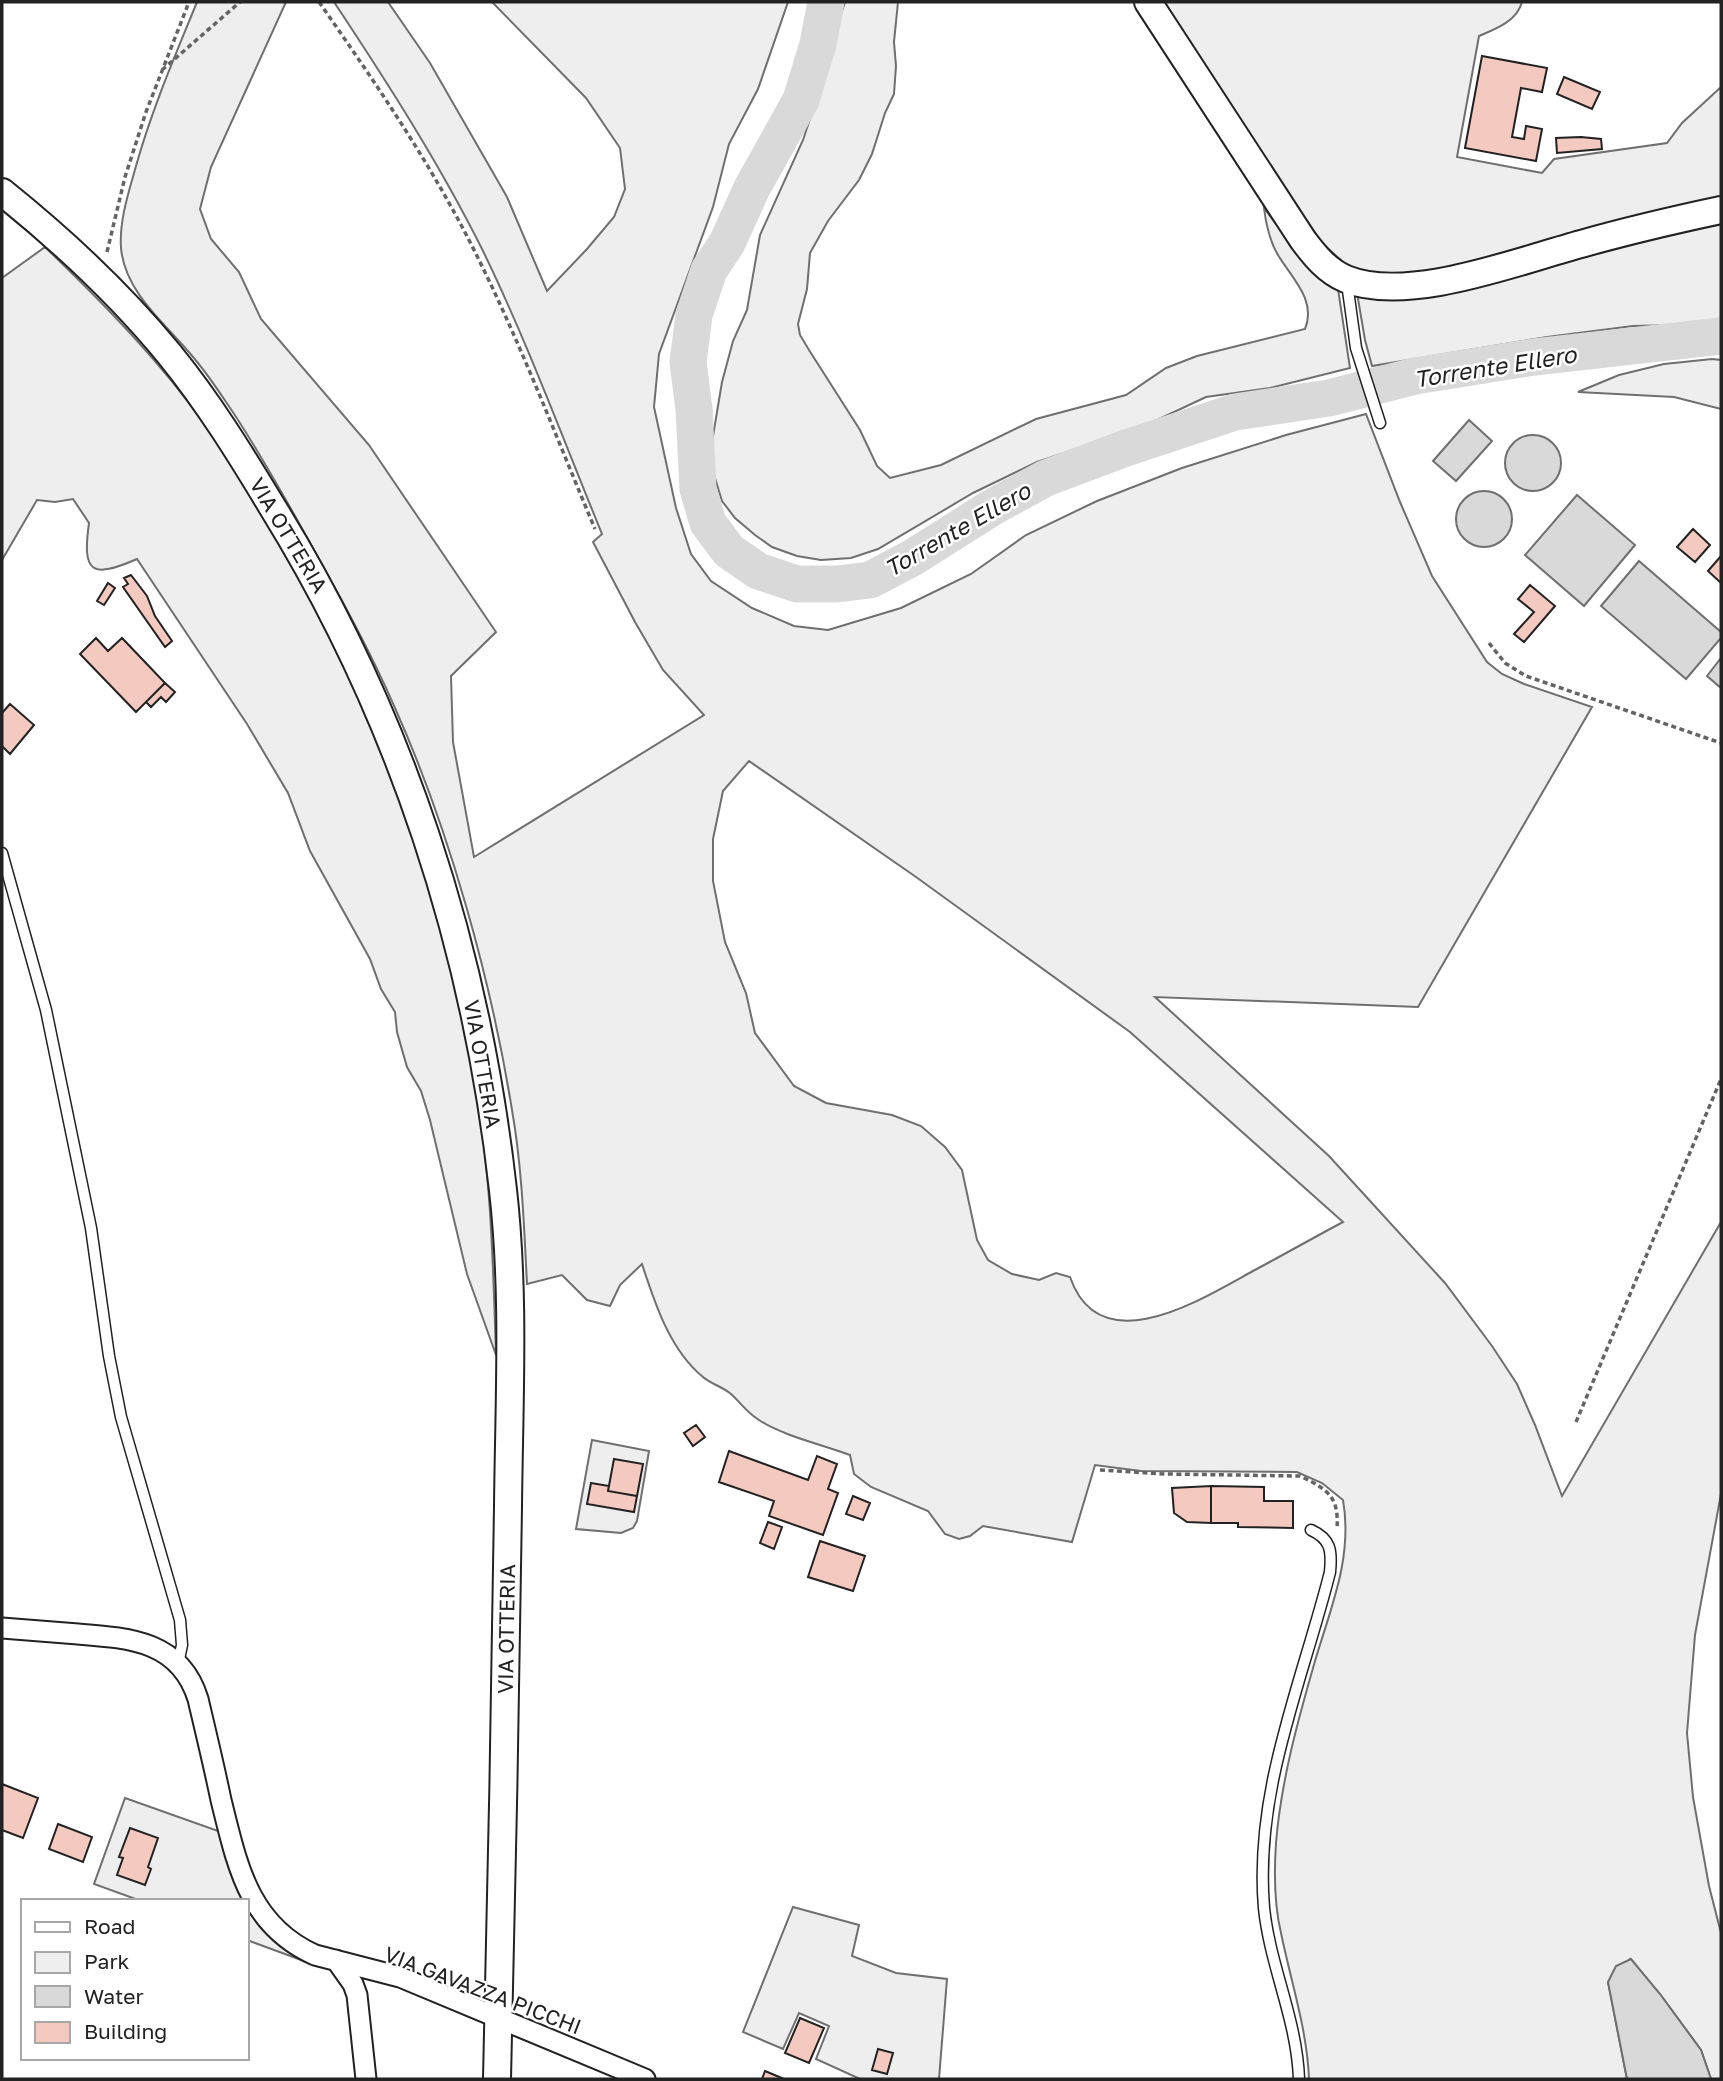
<svg xmlns="http://www.w3.org/2000/svg" width="1723" height="2081" font-family="'Golos Text',sans-serif">
	<style>
		.green { fill: #eee; stroke: #6f6f6f; stroke-width: 2; fill-rule: evenodd }
		.water { fill: #d9d9d9; stroke: #6f6f6f; stroke-width: 2 }
		.lines { fill: none; stroke-linecap: round; stroke-linejoin: round }
		.river { stroke: #d9d9d9; stroke-width: 37 }
		.building { fill: #f3c9c0; stroke: #222; stroke-width: 2 }
		.lane-casing { stroke: #222; stroke-width: 13 }
		.street-casing { stroke: #222; stroke-width: 23 }
		.secondary-casing { stroke: #222; stroke-width: 30 }
		.path { stroke: #646464; stroke-width: 3.5; stroke-dasharray: 5 3.5; stroke-linecap: butt }
		.lane { stroke: #fff; stroke-width: 10 }
		.street { stroke: #fff; stroke-width: 19 }
		.secondary { stroke: #fff; stroke-width: 26 }
		.labels { text-anchor: middle; dominant-baseline: central; stroke-width: 5; stroke-linejoin: round; paint-order: stroke }
		.street-label { font-size: 21px; fill: #222; stroke: #fff }
		.water-label { font-size: 23px; font-style: italic; fill: #222; stroke: #fff }
	</style>
	<rect width="100%" height="100%" fill="#fff"/>
	<!-- green -->
	<path class="green" d="M 197,2 L 286,2 L 211,167 L 200,209 L 211,239 L 239,272 L 261,319 L 369,445 L 496,632 L 451,676 L 453,742 L 474,857 L 704,715 L 663,670 L 635,622 L 593,542 L 602,534 C 563,439 527,341 482,249 C 439,163 387,82 334,2 L 388,2 L 430,63 L 507,197 L 547,291 L 587,249 L 614,217 L 625,189 L 620,148 L 586,98 L 492,2 L 788,2 L 758,89 L 729,144 L 713,207 L 659,354 L 654,407 L 676,508 L 691,554 L 711,581 L 752,608 L 794,626 L 828,630 L 901,608 L 971,574 L 1026,535 L 1097,501 L 1182,468 L 1286,435 L 1366,414 L 1400,502 L 1432,576 L 1487,662 L 1502,674 L 1524,684 L 1592,707 L 1418,1007 L 1155,997 L 1329,1156 L 1445,1283 L 1492,1346 L 1517,1384 L 1535,1425 L 1562,1496 L 1721,1222 L 1721,1494 L 1695,1635 L 1687,1733 L 1693,1797 L 1709,1886 L 1721,1933 L 1721,2079 L 1711,2079 L 1701,2050 L 1660,1994 L 1630,1959 L 1608,1982 L 1627,2079 L 1309,2079 C 1307,2029 1291,1982 1281,1933 C 1274,1904 1274,1873 1276,1843 C 1281,1781 1298,1720 1315,1661 C 1331,1607 1353,1557 1343,1500 L 1322,1483 L 1297,1472 L 1141,1471 L 1095,1465 L 1072,1542 L 983,1526 L 970,1536 L 959,1539 L 945,1534 L 928,1511 L 871,1487 L 854,1474 L 850,1455 C 823,1445 781,1435 759,1420 C 747,1413 741,1403 731,1394 C 723,1387 711,1384 703,1377 C 670,1350 655,1304 642,1264 L 620,1285 L 610,1306 L 587,1300 L 562,1275 L 527,1284 C 524,1226 522,1167 512,1110 C 491,979 449,829 395,708 C 366,641 330,579 295,516 C 273,477 251,438 226,402 C 216,387 205,371 193,357 C 166,324 125,293 121,248 C 119,221 129,191 136,166 C 152,109 175,56 197,2 ZM 749,761 L 916,877 L 1130,1032 L 1343,1222 C 1313,1238 1283,1255 1253,1271 C 1202,1299 1100,1364 1070,1277 L 1056,1273 L 1039,1280 L 1012,1274 L 988,1260 L 977,1240 L 962,1170 L 945,1147 L 921,1126 L 892,1115 L 826,1103 L 794,1086 L 755,1033 L 746,993 L 725,942 L 713,881 L 713,839 L 723,791 Z
		M 845,2 L 898,2 L 894,42 L 896,66 L 894,94 L 885,113 L 872,154 L 859,180 L 828,221 L 810,253 L 807,289 L 798,324 L 800,335 L 809,350 L 860,430 L 877,466 L 890,478 L 941,465 L 1036,419 L 1126,395 L 1166,368 L 1197,356 L 1305,329 C 1317,300 1291,277 1278,255 C 1269,240 1266,224 1264,208 L 1309,268 L 1338,289 L 1350,368 L 1270,388 L 1206,397 L 1142,427 L 1037,462 L 973,493 L 878,549 L 851,558 L 821,560 L 797,556 L 772,547 L 755,535 L 735,518 L 722,501 L 714,475 L 711,448 L 722,382 L 733,341 L 747,310 L 760,235 L 803,140 L 818,95 L 830,47 Z
		M 1164,2 L 1522,2 C 1517,21 1496,29 1479,36 L 1457,157 L 1542,173 L 1554,159 L 1667,143 L 1682,123 L 1721,87 L 1721,198 L 1455,267 L 1394,276 L 1359,271 L 1344,263 L 1322,243 L 1271,171 Z
		M 1721,223 L 1721,324 L 1633,326 L 1547,337 L 1372,366 L 1365,340 L 1357,293 Z
		M 45,247 C 103,303 160,361 206,426 C 232,463 255,503 278,542 C 297,576 317,609 335,644 C 401,781 447,929 474,1078 C 491,1169 493,1262 496,1355 L 467,1274 L 430,1120 L 421,1091 L 407,1067 L 397,1032 L 395,1012 L 381,989 L 370,959 L 310,851 L 288,793 L 247,724 L 137,559 C 91,579 82,573 89,523 L 73,499 L 55,502 L 37,500 L 2,560 L 2,278 Z
		M 1712,359 L 1721,360 L 1721,409 L 1674,397 L 1578,392 L 1619,375 L 1664,364 Z
		M 592,1440 L 649,1451 L 637,1521 L 633,1528 L 621,1533 L 576,1529 Z
		M 125,1798 L 221,1832 L 246,1901 L 141,1901 L 94,1884 Z
		M 247,1903 L 288,1949 L 304,1961 L 247,1940 Z
		M 793,1907 L 859,1925 L 852,1956 L 896,1973 L 947,1979 L 939,2079 L 860,2079 L 816,2059 L 829,2026 L 799,2013 L 783,2049 L 743,2032 Z"/>
	<!-- water -->
	<path class="water" d="M 1469,420 L 1492,441 L 1456,481 L 1433,461 Z
		M1505 463a28 28 0 1 1 56 0a28 28 0 1 1-56 0Z
		M1456 519a28 28 0 1 1 56 0a28 28 0 1 1-56 0Z
		M 1577,495 L 1635,545 L 1584,606 L 1525,555 Z
		M 1639,561 L 1721,632 L 1721,638 L 1686,679 L 1601,606 Z
		M 1721,658 L 1721,688 L 1707,676 Z
		M 1631,1959 L 1660,1994 L 1701,2050 L 1711,2079 L 1627,2079 L 1608,1982 L 1616,1966 Z"/>
	<g class="lines">
		<!-- river -->
		<path class="river" d="M 826,2 L 818,44 L 801,100 L 752,188 L 727,243 L 709,270 L 694,315 L 688,362 L 694,409 L 698,489 L 708,523 L 729,551 L 758,571 L 797,584 L 837,584 L 870,580 L 912,558 L 991,508 L 1046,478 L 1126,448 L 1235,412 L 1329,398 L 1415,376 L 1534,357 L 1721,336"/>
	</g>
	<!-- building -->
	<path class="building" d="M 1482,56 L 1547,68 L 1542,92 L 1521,88 L 1512,137 L 1524,139 L 1526,126 L 1542,129 L 1536,161 L 1465,148 Z
		M 1564,77 L 1600,92 L 1592,109 L 1557,94 Z
		M 1581,137 L 1601,139 L 1602,149 L 1557,153 L 1556,138 Z
		M 1693,529 L 1710,545 L 1695,562 L 1677,547 Z
		M 1721,556 L 1721,583 L 1708,571 Z
		M 131,575 L 147,596 L 155,616 L 172,641 L 165,647 L 123,587 L 128,584 L 124,578 Z
		M 108,583 L 115,588 L 104,605 L 97,601 Z
		M 1530,585 L 1555,606 L 1524,642 L 1514,634 L 1534,612 L 1518,599 Z
		M 96,638 L 108,651 L 122,638 L 165,683 L 136,712 L 80,654 Z
		M 165,683 L 175,692 L 166,702 L 161,697 L 151,707 L 146,702 Z
		M 10,704 L 34,725 L 10,754 L 2,746 L 2,713 Z
		M 696,1425 L 705,1437 L 693,1446 L 684,1433 Z
		M 729,1451 L 808,1480 L 817,1456 L 837,1464 L 828,1489 L 838,1493 L 823,1535 L 769,1516 L 774,1501 L 719,1482 Z
		M 614,1459 L 643,1464 L 637,1496 L 608,1491 Z
		M 591,1483 L 609,1486 L 608,1491 L 637,1496 L 634,1512 L 587,1504 Z
		M 1211,1486 L 1264,1487 L 1264,1501 L 1293,1501 L 1293,1528 L 1238,1527 L 1238,1523 L 1211,1523 Z
		M 1211,1486 L 1211,1523 L 1187,1522 L 1174,1513 L 1172,1488 Z
		M 853,1496 L 870,1503 L 863,1520 L 846,1514 Z
		M 768,1522 L 782,1527 L 774,1549 L 760,1543 Z
		M 820,1541 L 865,1556 L 853,1591 L 808,1577 Z
		M 2,1784 L 38,1798 L 23,1838 L 2,1830 Z
		M 58,1824 L 92,1837 L 83,1862 L 49,1849 Z
		M 130,1828 L 158,1838 L 148,1867 L 151,1869 L 145,1885 L 117,1875 L 123,1858 L 119,1857 Z
		M 800,2018 L 824,2028 L 809,2063 L 785,2053 Z
		M 878,2049 L 893,2053 L 887,2074 L 872,2070 Z
		M 765,2071 L 784,2079 L 762,2079 Z"/>
	<g class="lines">
		<defs>
			<path id="lane" d="M 1347,283 L 1356,348 L 1380,423
				M 2,853 L 46,1010 L 91,1228 L 109,1356 L 121,1417 L 180,1620 L 182,1645 L 178,1664
				M 1299,2079 C 1297,2020 1270,1966 1264,1908 C 1254,1791 1302,1683 1330,1572 C 1332,1551 1331,1539 1311,1530"/>
			<path id="street" d="M 2,1628 C 27,1630 53,1632 78,1634 C 130,1638 180,1641 198,1699 C 206,1733 214,1766 221,1800 C 237,1864 248,1925 315,1955 L 400,1977 L 645,2079
				M 336,1960 L 353,1984 L 357,1995 L 366,2079"/>
			<path id="secondary" d="M 1148,2 L 1303,240 C 1315,256 1327,271 1346,279 C 1408,304 1518,261 1581,244 C 1627,231 1674,220 1721,210
				M 2,192 C 63,241 121,295 170,355 C 209,403 241,455 273,508 C 401,715 476,948 503,1190 C 515,1295 509,1402 508,1507 C 506,1698 501,1888 497,2079"/>
		</defs>
		<!-- lane casing -->
		<use href="#lane" class="lane-casing"/>
		<!-- street casing -->
		<use href="#street" class="street-casing"/>
		<!-- secondary casing -->
		<use href="#secondary" class="secondary-casing"/>
		<!-- path -->
		<path class="path" d="M 319,2 C 377,85 434,168 479,260 C 522,347 557,439 595,529
			M 162,70 L 240,2
			M 107,252 L 125,177 L 146,112 L 189,2
			M 1489,643 L 1505,663 L 1526,676 L 1721,743
			M 1576,1422 L 1721,1079
			M 1100,1470 L 1165,1474 L 1300,1476 C 1329,1490 1339,1497 1337,1529"/>
		<!-- lane -->
		<use href="#lane" class="lane"/>
		<!-- street -->
		<use href="#street" class="street"/>
		<!-- secondary -->
		<use href="#secondary" class="secondary"/>
	</g>
	<g class="labels">
		<!-- street labels -->
		<g class="street-label">
			<text transform="translate(289 535) rotate(59)">VIA OTTERIA</text>
			<text transform="translate(483 1064) rotate(80)">VIA OTTERIA</text>
			<text transform="translate(506 1629) rotate(-89)">VIA OTTERIA</text>
			<text transform="translate(483 1990) rotate(21)">VIA GAVAZZA PICCHI</text>
		</g>
		<!-- water labels -->
		<g class="water-label">
			<text transform="translate(1495 366) rotate(-9)">Torrente Ellero</text>
			<text transform="translate(957 529) rotate(-30)">Torrente Ellero</text>
		</g>
	</g>
	<!-- border -->
	<rect width="1723" height="2081" fill="none" stroke="#222222" stroke-width="7"/>
	<!-- legend -->
	<rect x="21" y="1899" width="228" height="161" fill="#ffffff" stroke="#a7a7a7" stroke-width="2"/>
	<rect x="35" y="1922" width="35" height="10" fill="#ffffff" stroke="#a7a7a7" stroke-width="2"/>
	<text x="84" y="1934" font-size="21" fill="#222222">Road</text>
	<rect x="35" y="1952" width="35" height="21" fill="#eeeeee" stroke="#a7a7a7" stroke-width="2"/>
	<text x="84" y="1969" font-size="21" fill="#222222">Park</text>
	<rect x="35" y="1986" width="35" height="21" fill="#d9d9d9" stroke="#a7a7a7" stroke-width="2"/>
	<text x="84" y="2004" font-size="21" fill="#222222">Water</text>
	<rect x="35" y="2022" width="35" height="21" fill="#f3c9c0" stroke="#a7a7a7" stroke-width="2"/>
	<text x="84" y="2039" font-size="21" fill="#222222">Building</text>
</svg>
